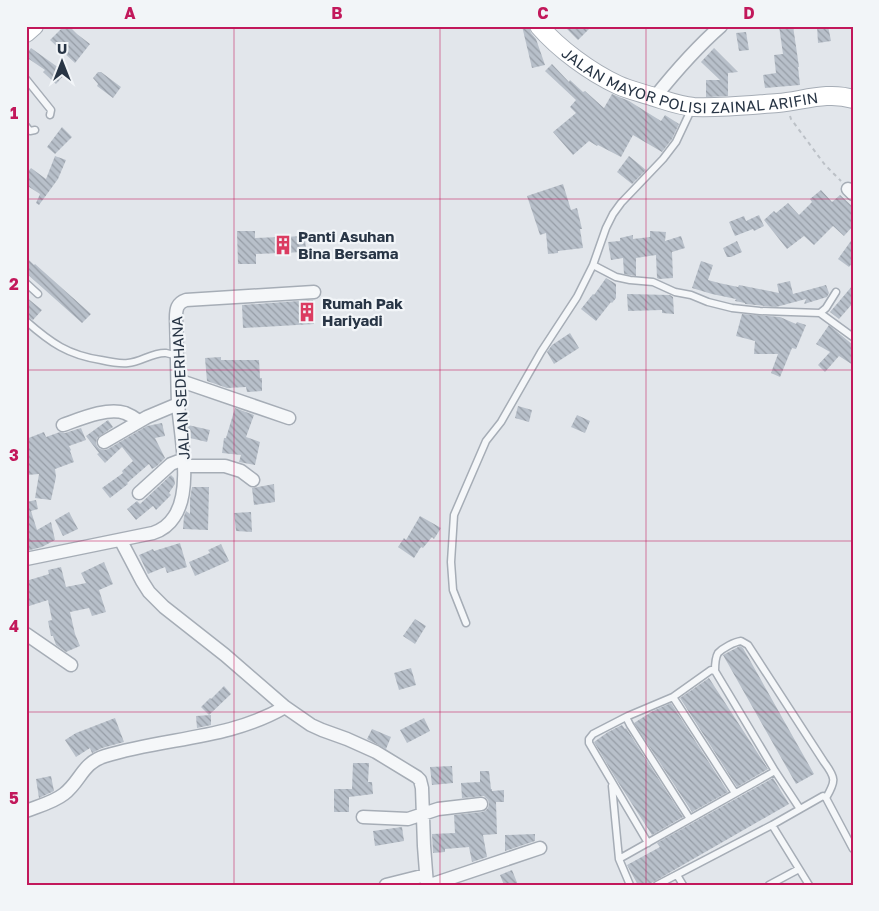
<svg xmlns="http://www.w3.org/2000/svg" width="879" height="911" font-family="'Golos Text',sans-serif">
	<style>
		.building { fill: url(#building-back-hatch) }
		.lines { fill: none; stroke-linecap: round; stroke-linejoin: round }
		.lane-casing { stroke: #a6adb6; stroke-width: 9 }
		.street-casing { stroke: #a6adb6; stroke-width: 15 }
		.secondary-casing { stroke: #a6adb6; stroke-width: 20 }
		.path { stroke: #bcc1c7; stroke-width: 2; stroke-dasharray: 4 4; stroke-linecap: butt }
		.lane { stroke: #f5f7f9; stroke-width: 6 }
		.street { stroke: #f5f7f9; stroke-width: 12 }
		.secondary { stroke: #fff; stroke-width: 18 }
		.grid { fill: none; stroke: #c2185b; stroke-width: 1; stroke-opacity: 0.55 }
		.labels { text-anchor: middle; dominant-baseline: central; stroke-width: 4.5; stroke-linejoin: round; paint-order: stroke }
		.street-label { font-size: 15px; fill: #283545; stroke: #f2f5f8 }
		.poi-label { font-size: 15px; font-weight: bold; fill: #283545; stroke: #f2f5f8; text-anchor: start }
		.neatline { fill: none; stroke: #c2185b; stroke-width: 2 }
		.grid-label { font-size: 16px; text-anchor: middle; font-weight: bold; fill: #c2185b }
	</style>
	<defs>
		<pattern id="building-back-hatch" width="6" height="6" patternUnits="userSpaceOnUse" patternTransform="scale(1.25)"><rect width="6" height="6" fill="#b8c0ca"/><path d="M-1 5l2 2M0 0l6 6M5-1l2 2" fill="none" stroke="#969da6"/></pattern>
	</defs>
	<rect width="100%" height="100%" fill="#e2e6eb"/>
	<!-- building -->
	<path class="building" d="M 64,26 L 69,26 L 77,34 L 90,44 L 75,63 L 50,40 Z
		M 522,26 L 529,26 L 531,33 L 536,39 L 545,65 L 532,68 Z
		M 564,26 L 592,26 L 578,40 Z
		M 779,26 L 793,26 L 799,67 L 798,67 L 800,85 L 765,88 L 763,75 L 776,73 L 774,55 L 783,54 Z
		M 817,26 L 828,26 L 831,41 L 818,43 Z
		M 746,32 L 749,50 L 739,51 L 736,33 Z
		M 31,48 L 66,73 L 56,84 L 43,72 L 45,70 L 26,57 L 26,55 Z
		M 714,48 L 738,72 L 728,73 L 728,96 L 706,97 L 706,80 L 720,80 L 701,62 Z
		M 552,64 L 569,82 L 570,80 L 583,92 L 585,91 L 604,108 L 612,94 L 629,101 L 661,121 L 665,115 L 679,124 L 672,139 L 662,152 L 633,135 L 621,157 L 598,145 L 597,146 L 589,141 L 573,155 L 553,132 L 576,113 L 570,107 L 576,100 L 545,71 Z
		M 98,72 L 101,72 L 121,87 L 113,98 L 97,86 L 98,84 L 93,78 Z
		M 62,127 L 72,137 L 55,154 L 47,147 Z
		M 55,156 L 66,160 L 58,179 L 39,205 L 36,203 L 40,194 L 26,185 L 26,174 L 31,168 L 46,179 Z
		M 629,156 L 646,170 L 632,184 L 617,172 Z
		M 563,184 L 571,210 L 577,208 L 582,229 L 580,229 L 583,248 L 558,251 L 558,253 L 548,254 L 546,233 L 540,235 L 527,196 Z
		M 821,190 L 832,202 L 840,195 L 853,207 L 853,226 L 844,236 L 833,226 L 814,245 L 804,236 L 787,249 L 764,220 L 774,211 L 776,213 L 788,203 L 799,215 L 812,202 L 810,199 Z
		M 759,215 L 764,226 L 754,231 L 753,229 L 735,236 L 729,222 L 744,216 L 746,221 Z
		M 237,231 L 255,231 L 255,238 L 305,236 L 306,252 L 256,254 L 256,264 L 238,264 Z
		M 650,231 L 666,232 L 665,241 L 681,236 L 685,248 L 672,252 L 673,278 L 659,279 L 657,278 L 656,255 L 636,258 L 636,276 L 624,274 L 623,258 L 611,260 L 608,242 L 620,241 L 620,238 L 633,235 L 633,239 L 650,237 Z
		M 853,238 L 853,262 L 849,267 L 838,259 Z
		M 737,241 L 742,252 L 731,257 L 727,257 L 723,248 Z
		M 26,257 L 34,265 L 35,264 L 91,314 L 82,323 L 26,273 Z
		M 701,261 L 713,265 L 708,280 L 719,283 L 738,287 L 739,285 L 779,293 L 777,284 L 790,281 L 793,294 L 826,285 L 829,293 L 827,297 L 804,304 L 806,299 L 776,307 L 745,304 L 745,303 L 735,301 L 736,299 L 712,294 L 692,288 Z
		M 606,278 L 616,284 L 616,298 L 612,303 L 611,302 L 596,321 L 581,309 L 593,294 L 594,295 Z
		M 853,285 L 853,303 L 839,319 L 830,312 Z
		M 627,294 L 670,295 L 673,297 L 674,314 L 662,313 L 662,310 L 628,311 Z
		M 26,297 L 42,310 L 33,320 L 26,316 Z
		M 313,300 L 314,324 L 243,328 L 242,305 Z
		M 742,314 L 780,317 L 796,324 L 797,322 L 806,325 L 796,349 L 792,348 L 780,377 L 771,373 L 778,354 L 754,354 L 755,341 L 736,336 Z
		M 829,325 L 853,345 L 853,365 L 839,356 L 825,372 L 818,365 L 830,352 L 816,344 Z
		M 570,333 L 579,348 L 554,364 L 547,352 L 552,345 Z
		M 221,357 L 221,360 L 259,360 L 260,378 L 262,378 L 262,391 L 247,392 L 246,387 L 227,388 L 207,381 L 205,358 Z
		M 518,406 L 532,410 L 529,422 L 515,418 Z
		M 235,408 L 254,415 L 246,437 L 260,442 L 255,465 L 239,462 L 241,455 L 222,453 L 224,438 L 226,438 Z
		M 577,415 L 590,421 L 585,433 L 571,427 Z
		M 108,420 L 113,427 L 97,438 L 96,443 L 97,446 L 100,449 L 105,450 L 108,449 L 147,426 L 162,423 L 165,436 L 155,438 L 165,458 L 157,466 L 152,469 L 149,464 L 127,483 L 128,484 L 110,498 L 102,488 L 123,473 L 122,471 L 133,461 L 122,447 L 105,463 L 97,454 L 99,453 L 86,436 Z
		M 188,425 L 210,430 L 207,442 L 190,438 Z
		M 81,428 L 86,440 L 69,446 L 71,450 L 70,451 L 74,462 L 55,469 L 56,477 L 51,500 L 35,498 L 39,474 L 27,475 L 26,439 L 44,432 L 46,437 L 60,432 L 65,433 Z
		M 171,475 L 174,478 L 175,484 L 169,493 L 171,495 L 156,510 L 153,506 L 136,520 L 127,509 L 137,501 L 140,504 Z
		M 274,484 L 275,502 L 254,505 L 252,488 Z
		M 192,487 L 209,487 L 208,530 L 183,529 L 184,516 L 186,511 L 190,514 L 190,499 Z
		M 36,500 L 38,509 L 31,511 L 37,530 L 51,522 L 55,540 L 42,547 L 26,551 L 26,502 Z
		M 69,512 L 78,529 L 63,536 L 55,520 Z
		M 251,512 L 252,532 L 236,531 L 234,513 Z
		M 420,516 L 441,528 L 434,539 L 432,537 L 423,548 L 421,547 L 414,558 L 398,547 L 404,538 L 406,540 Z
		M 180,543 L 187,567 L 167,573 L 165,567 L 148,574 L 139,555 L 153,549 L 154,551 Z
		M 221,544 L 229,561 L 195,576 L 189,562 L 210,553 L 208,550 Z
		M 104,562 L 113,584 L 99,590 L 106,612 L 92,616 L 89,608 L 70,612 L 75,634 L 80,646 L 66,652 L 56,645 L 53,636 L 51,636 L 48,621 L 52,620 L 48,600 L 26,607 L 26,581 L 49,574 L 48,570 L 61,567 L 66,587 L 86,583 L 81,573 Z
		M 415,619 L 426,626 L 415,644 L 403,636 Z
		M 740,646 L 743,648 L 814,774 L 796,784 L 723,655 Z
		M 411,668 L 416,685 L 399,690 L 394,673 Z
		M 709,678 L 768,769 L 737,787 L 680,698 Z
		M 224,686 L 231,694 L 209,715 L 201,707 L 210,698 L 211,699 Z
		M 671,703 L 728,792 L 692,812 L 634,723 L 653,711 Z
		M 211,715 L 211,725 L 197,728 L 196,716 Z
		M 115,718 L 124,742 L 102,748 L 92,753 L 90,748 L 76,757 L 65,740 L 76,733 Z
		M 424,718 L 430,731 L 407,743 L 400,730 Z
		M 622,725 L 625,729 L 626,728 L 683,817 L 652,835 L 616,779 L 594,742 L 608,732 Z
		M 372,729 L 391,737 L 386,749 L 367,739 Z
		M 353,763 L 369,763 L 368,782 L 372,782 L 373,794 L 349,797 L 349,812 L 334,812 L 334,789 L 352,789 Z
		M 452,766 L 453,783 L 432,785 L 430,767 Z
		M 480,771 L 489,771 L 491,789 L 492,789 L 492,791 L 504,790 L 504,802 L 496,802 L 497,834 L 483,835 L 487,857 L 472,862 L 469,847 L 445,849 L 445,852 L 433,853 L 432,834 L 455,833 L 454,815 L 482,812 L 485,811 L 488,808 L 489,804 L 488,800 L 484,796 L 462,798 L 461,783 L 480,782 Z
		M 51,776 L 54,791 L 39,798 L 36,779 Z
		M 773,778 L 789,804 L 648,885 L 638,885 L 627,865 L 660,847 L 657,843 Z
		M 402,827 L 404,841 L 375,846 L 373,831 Z
		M 535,834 L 535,841 L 505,851 L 505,835 Z
		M 512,870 L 518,885 L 504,885 L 500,875 Z"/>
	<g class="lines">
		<defs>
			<path id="lane" d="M 26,79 L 51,110 L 50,115
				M 26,126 L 30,131 L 35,130
				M 593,265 L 616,277 L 630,280 L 653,282 L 675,292 L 691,295 L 708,302 L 732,308 L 760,311 L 820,313 L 826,308 L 836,292
				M 26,283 L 38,294
				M 820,313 L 853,337
				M 26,321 C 51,343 68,355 101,360 C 110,362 119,364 128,363 C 141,362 153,352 166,353 C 170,354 174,355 178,356
				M 466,623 L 453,590 L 451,562 L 454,515 L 486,441 L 501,422 L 541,352 L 577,297 L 593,265 L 606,228 L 613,214 L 621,203 L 663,159 L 676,142 L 692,108
				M 715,671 C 715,665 715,658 718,653 C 723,648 734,642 741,641 L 748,645 L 824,762 C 836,778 836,781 826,798
				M 673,697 L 711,670 L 715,671 L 775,771 L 800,809
				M 626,717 L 593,734 L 589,739 L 589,743 L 648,843
				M 612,786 L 619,859 L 630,885
				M 690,819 L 630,725 L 626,717 L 628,716 L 673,697 L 735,793
				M 772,825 L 809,885
				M 619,859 L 775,771
				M 677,875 L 683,885
				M 657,885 L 772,825 L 823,796 L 826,798 L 853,849
				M 769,885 L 799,869"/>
			<path id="street" d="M 655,97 C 675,72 697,47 721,26
				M 848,189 L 853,194
				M 178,380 L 289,418
				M 63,425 C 80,419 107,407 125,413 C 130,415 135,418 139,421
				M 104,442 L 147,417 L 178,404
				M 185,466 L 225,466 L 241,471 L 253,480
				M 139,493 L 171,464 L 184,459
				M 121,541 L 142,581 L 149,592 L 164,607 L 225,655 L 285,707 L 311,725 L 322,730 L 347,739 L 376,752 L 417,777 L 420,780 L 422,788 L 424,846 L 427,885
				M 26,559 L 153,533 C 162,530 169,525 174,517 C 193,490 180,434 178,403 C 177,375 177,346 176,318 C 176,309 177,303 186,300 L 314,292
				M 26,634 L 71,665
				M 26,811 C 39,806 54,802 64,794 C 81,781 82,763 105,756 C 166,737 228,740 285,707
				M 363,817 L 408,819 L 438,809 L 481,804
				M 386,885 L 426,875
				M 430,885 L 540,848"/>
			<g id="secondary">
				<path id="s1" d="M 539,26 C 559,49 590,72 618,85 C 629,90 642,93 654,97 C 667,101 680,106 694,107 C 722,108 750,105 778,103 C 802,101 828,91 853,99"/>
				<path d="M 26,33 L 34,26"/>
			</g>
		</defs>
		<!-- lane casing -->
		<use href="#lane" class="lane-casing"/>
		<!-- street casing -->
		<use href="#street" class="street-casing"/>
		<!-- secondary casing -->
		<use href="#secondary" class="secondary-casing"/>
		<!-- path -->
		<path class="path" d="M 790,116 L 791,119 L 825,165 L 841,181"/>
		<!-- lane -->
		<use href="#lane" class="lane"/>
		<!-- street -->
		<use href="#street" class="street"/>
		<!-- secondary -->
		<use href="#secondary" class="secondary"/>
	</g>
	<!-- grid -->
	<path class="grid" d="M 234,26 L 234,885M 440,26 L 440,885M 646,26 L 646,885M 26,199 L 853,199M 26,370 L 853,370M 26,541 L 853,541M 26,712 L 853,712"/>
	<!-- icons -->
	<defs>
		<symbol id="building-bare" viewBox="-9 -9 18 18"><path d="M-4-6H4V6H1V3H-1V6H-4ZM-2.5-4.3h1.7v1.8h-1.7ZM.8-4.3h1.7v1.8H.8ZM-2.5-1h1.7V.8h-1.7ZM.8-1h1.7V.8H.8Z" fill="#db3c61" stroke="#f2f5f8" stroke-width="2.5" paint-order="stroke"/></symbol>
	</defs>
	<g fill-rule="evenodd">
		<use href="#building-bare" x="269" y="231" width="28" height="28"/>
		<use href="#building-bare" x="293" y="298" width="28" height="28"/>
	</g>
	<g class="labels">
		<!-- street labels -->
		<g class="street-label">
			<text stroke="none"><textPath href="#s1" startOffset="169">JALAN MAYOR POLISI ZAINAL ARIFIN</textPath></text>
			<text transform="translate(180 388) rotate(-93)">JALAN SEDERHANA</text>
		</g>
		<!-- poi labels -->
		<g class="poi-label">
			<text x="298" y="236">Panti Asuhan<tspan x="298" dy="17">Bina Bersama</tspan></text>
			<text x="322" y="303">Rumah Pak<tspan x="322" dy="17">Hariyadi</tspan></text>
		</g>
	</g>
	<!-- border -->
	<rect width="879" height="911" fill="none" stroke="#f2f5f8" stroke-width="55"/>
	<!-- north arrow -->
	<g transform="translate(62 62)" stroke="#f2f5f8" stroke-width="4" paint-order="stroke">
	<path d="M0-4L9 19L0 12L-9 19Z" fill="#283545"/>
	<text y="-8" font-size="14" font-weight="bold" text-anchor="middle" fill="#283545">U</text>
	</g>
	<rect x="28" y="28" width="824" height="856" class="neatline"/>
	<g class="grid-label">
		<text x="130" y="19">A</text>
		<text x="337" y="19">B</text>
		<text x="543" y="19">C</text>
		<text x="749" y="19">D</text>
		<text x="14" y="119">1</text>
		<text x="14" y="290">2</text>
		<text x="14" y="461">3</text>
		<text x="14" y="632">4</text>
		<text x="14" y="804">5</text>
	</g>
</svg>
